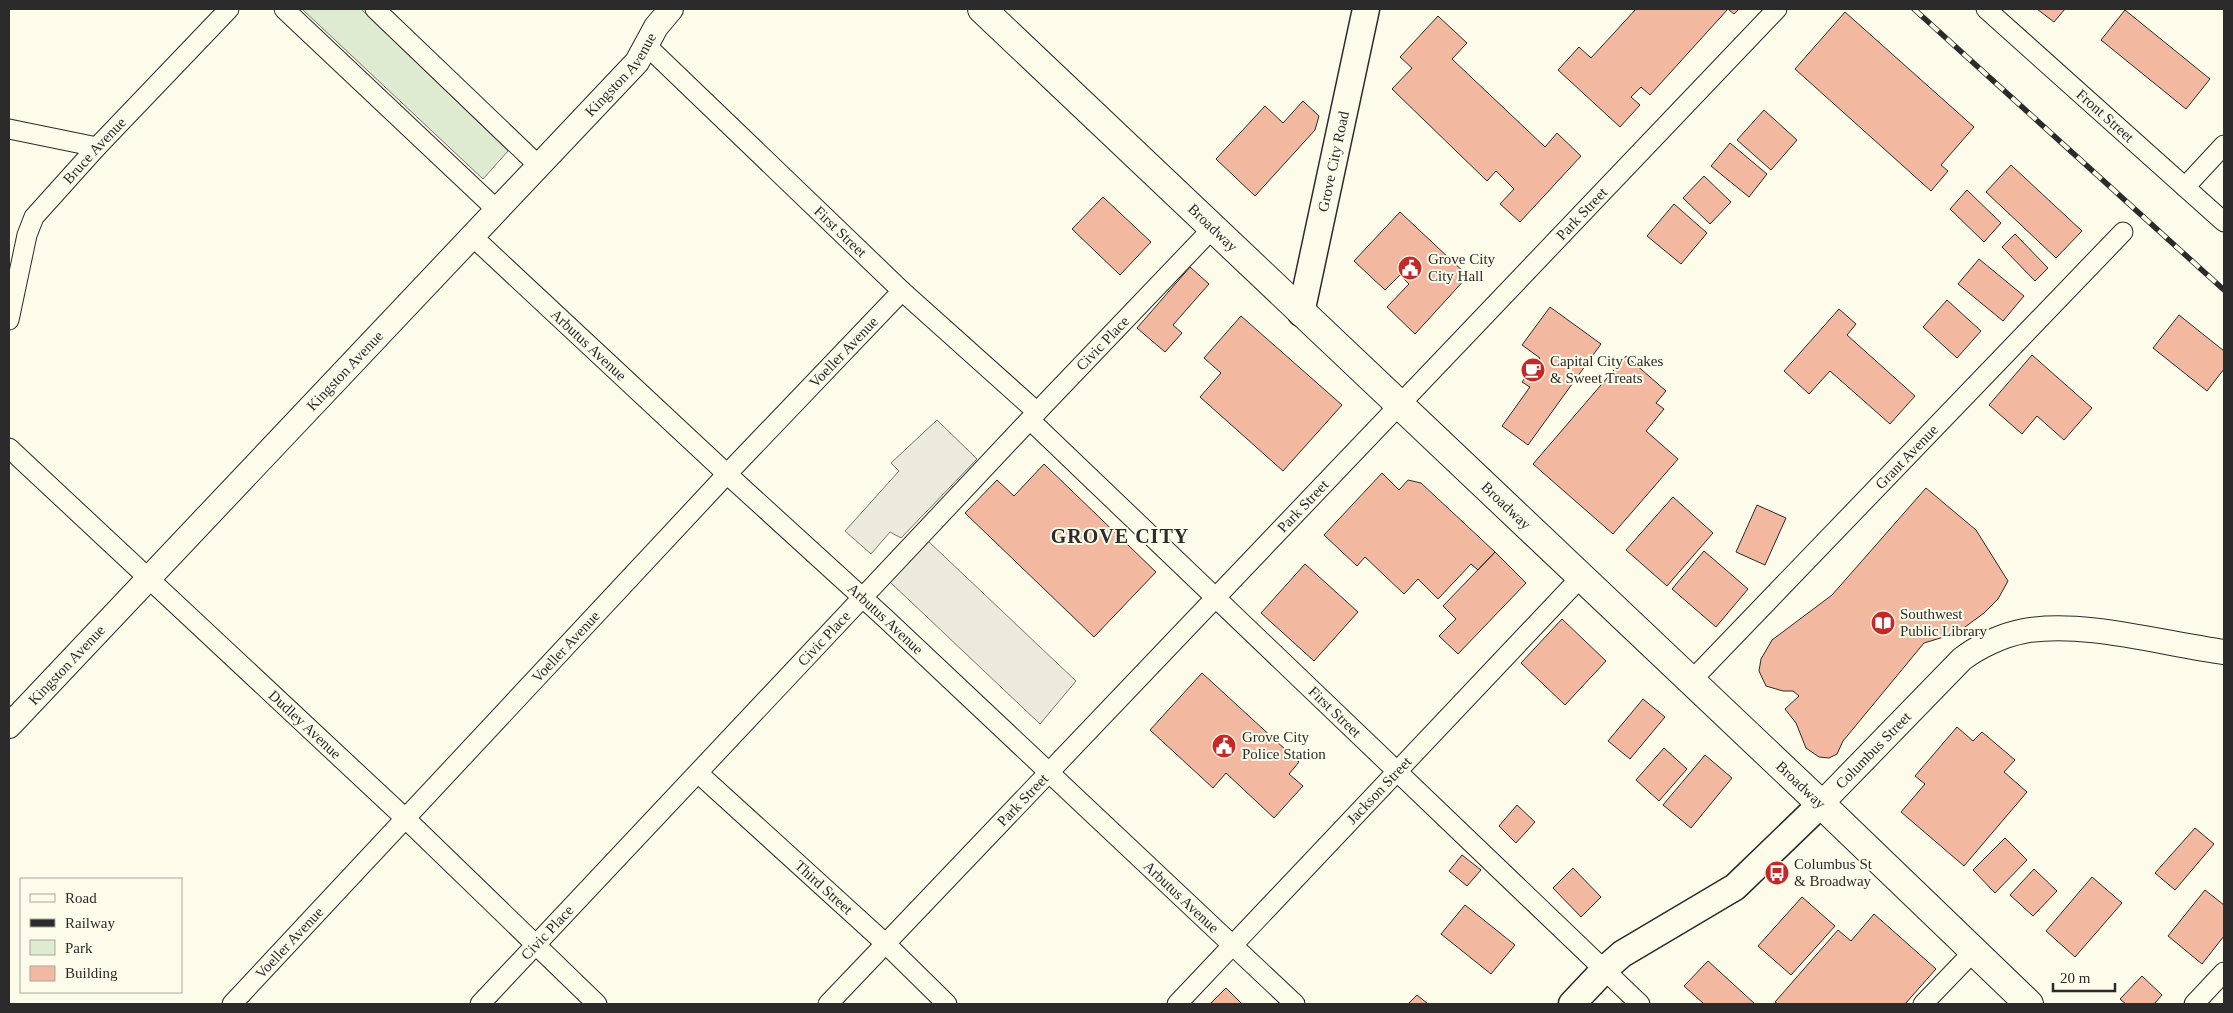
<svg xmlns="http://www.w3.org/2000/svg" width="2233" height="1013" font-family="Georgia,serif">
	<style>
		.green { fill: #deebd1; stroke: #74746e }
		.parking { fill: #eceadb; stroke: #74746e }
		.building { fill: #f2b8a0; stroke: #2b2b2b }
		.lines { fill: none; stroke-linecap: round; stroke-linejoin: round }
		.minor-casing { stroke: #2b2b2b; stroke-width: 21 }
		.tertiary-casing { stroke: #2b2b2b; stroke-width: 26 }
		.secondary-casing { stroke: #2b2b2b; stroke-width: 29 }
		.primary-casing { stroke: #2b2b2b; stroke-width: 30 }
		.minor { stroke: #fdfbea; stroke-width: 19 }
		.tertiary { stroke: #fdfbea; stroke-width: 24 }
		.secondary { stroke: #fdfbea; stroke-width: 26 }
		.primary { stroke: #fdfbea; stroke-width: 28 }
		.rail-casing { stroke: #2b2b2b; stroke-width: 5.5 }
		.rail { stroke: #fdfbea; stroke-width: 4; stroke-dasharray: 11; stroke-linecap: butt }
		.labels { text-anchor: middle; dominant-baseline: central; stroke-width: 4; stroke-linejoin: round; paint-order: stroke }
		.street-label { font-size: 15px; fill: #2b2b2b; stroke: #fdfbea }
		.poi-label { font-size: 15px; fill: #2b2b2b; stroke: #fdfbea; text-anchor: start }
		.district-label { font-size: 20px; font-weight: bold; letter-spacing: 1px; fill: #2b2b2b; stroke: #fdfbea }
	</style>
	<rect width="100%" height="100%" fill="#fdfbea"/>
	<!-- green -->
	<path class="green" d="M 302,9 L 361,9 L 508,151 L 483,179 Z"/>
	<!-- parking -->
	<path class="parking" d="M 937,420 L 977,459 L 901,538 L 890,532 L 871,554 L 845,531 L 899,471 L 891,463 Z
		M 928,541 L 1076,681 L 1040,724 L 890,582 Z"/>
	<!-- building -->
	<path class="building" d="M 1636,9 L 1739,9 L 1734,14 L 1728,9 L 1650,95 L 1641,87 L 1631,97 L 1640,105 L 1620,127 L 1558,70 L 1579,47 L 1591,58 Z
		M 2037,9 L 2065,9 L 2054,22 Z
		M 2125,10 L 2210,79 L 2186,109 L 2101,40 Z
		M 1845,12 L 1974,127 L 1941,165 L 1948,171 L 1931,191 L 1795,69 Z
		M 1438,16 L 1467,43 L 1452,59 L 1545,147 L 1557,133 L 1581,156 L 1520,222 L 1500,204 L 1514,189 L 1496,171 L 1487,181 L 1392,89 L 1412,68 L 1400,57 Z
		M 1303,101 L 1319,116 L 1315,130 L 1255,196 L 1216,159 L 1265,106 L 1283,123 Z
		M 1764,110 L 1797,140 L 1771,170 L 1737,140 Z
		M 1730,143 L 1767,174 L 1749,197 L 1711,166 Z
		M 2011,165 L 2082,231 L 2056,258 L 1986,192 Z
		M 1704,176 L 1731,202 L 1710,224 L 1683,198 Z
		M 1967,190 L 2001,223 L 1984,242 L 1950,209 Z
		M 1103,197 L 1151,242 L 1120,275 L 1072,229 Z
		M 1674,204 L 1707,233 L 1681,264 L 1647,236 Z
		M 1400,212 L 1468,276 L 1415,334 L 1387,307 L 1409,284 L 1400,275 L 1385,290 L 1354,261 Z
		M 2015,234 L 2048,268 L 2035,281 L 2002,247 Z
		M 1979,259 L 2024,296 L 2003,321 L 1958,284 Z
		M 1190,267 L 1209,284 L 1173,325 L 1182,333 L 1165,352 L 1137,328 Z
		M 1947,300 L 1981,331 L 1957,358 L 1923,327 Z
		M 1550,307 L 1601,344 L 1528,445 L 1502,426 L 1530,387 L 1522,382 L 1540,358 L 1522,345 Z
		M 1839,309 L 1856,324 L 1847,335 L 1915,396 L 1890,424 L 1830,371 L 1809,394 L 1784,371 Z
		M 2179,315 L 2224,351 L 2224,369 L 2207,391 L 2153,348 Z
		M 1241,316 L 1342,405 L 1283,471 L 1200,397 L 1221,373 L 1204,358 Z
		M 2032,355 L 2092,408 L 2064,440 L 2037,416 L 2022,434 L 1989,405 Z
		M 1626,356 L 1666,391 L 1656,403 L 1664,409 L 1646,431 L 1678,459 L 1613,534 L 1533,464 Z
		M 1044,464 L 1156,572 L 1094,637 L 965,513 L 997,480 L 1014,496 Z
		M 1382,473 L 1399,490 L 1408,480 L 1421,483 L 1495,552 L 1478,570 L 1471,564 L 1438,599 L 1418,579 L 1404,594 L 1365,557 L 1357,566 L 1324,535 Z
		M 1926,488 L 1976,530 L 2008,581 L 1998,599 L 1984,613 L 1957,633 L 1924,643 L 1843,741 L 1837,754 L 1829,758 L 1819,757 L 1806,748 L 1796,723 L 1785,709 L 1799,696 L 1793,691 L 1783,691 L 1766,686 L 1759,671 L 1761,659 L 1772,640 L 1832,595 Z
		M 1673,497 L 1713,533 L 1667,586 L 1626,550 Z
		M 1757,505 L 1786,518 L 1765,565 L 1736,552 Z
		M 1704,551 L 1748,589 L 1716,627 L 1672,589 Z
		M 1495,552 L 1526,583 L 1458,654 L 1439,636 L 1456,619 L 1443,606 Z
		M 1305,564 L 1358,612 L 1314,661 L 1261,613 Z
		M 1562,619 L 1606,661 L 1565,705 L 1521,663 Z
		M 1202,673 L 1299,762 L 1289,774 L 1303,786 L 1274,818 L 1226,773 L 1213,788 L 1150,730 Z
		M 1643,699 L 1665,717 L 1630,759 L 1608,741 Z
		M 1957,727 L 1973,741 L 1982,732 L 2015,760 L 2004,772 L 2027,792 L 1964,866 L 1901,812 L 1925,784 L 1915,776 Z
		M 1664,748 L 1687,769 L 1659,801 L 1636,780 Z
		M 1705,755 L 1732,778 L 1691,828 L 1663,805 Z
		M 1517,805 L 1535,822 L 1516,843 L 1499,826 Z
		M 2195,828 L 2214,844 L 2175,890 L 2155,873 Z
		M 2005,838 L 2027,860 L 1995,893 L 1973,870 Z
		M 1462,855 L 1481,870 L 1467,886 L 1449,871 Z
		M 1573,868 L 1601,897 L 1581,917 L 1553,888 Z
		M 2034,869 L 2057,891 L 2033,916 L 2010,895 Z
		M 2092,877 L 2122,903 L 2075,957 L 2046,931 Z
		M 2205,890 L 2224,905 L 2224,936 L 2202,964 L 2168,936 Z
		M 1802,897 L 1835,926 L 1791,975 L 1758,946 Z
		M 1465,905 L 1515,945 L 1491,974 L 1441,934 Z
		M 1874,914 L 1936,969 L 1905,1004 L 1778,1004 L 1775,1002 L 1838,930 L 1851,941 Z
		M 1708,961 L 1755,1004 L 1704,1004 L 1684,986 Z
		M 2142,976 L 2162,995 L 2154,1004 L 2126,1004 L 2120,999 Z
		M 1226,988 L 1242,1004 L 1210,1004 Z
		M 1417,995 L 1428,1004 L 1408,1004 Z"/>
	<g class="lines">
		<defs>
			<g id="minor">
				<path d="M 284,9 L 497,210"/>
				<path d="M 375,9 L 539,166"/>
				<path id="s1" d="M 1986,9 L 2224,222"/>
				<path id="s2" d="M 647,46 L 902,291 L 1037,412"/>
				<path d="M 9,129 L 97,147"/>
				<path d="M 2185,187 L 2224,145"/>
				<path id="s3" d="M 473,237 L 727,474 L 886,619 L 1295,1004"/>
				<path id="s4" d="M 9,320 L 27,235 L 34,217 L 97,147 L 229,9"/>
				<path id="s5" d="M 1030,420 L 1640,1004"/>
				<path id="s6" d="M 9,448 L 406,819 L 597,1004"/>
				<path id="s7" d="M 1691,681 L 2123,232"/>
				<path id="s8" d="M 698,773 L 886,944 L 947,1004"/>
				<path id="s9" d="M 232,1004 L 727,474 L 902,291"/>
				<path id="s10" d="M 480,1004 L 1037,412 L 1212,229"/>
				<path id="s11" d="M 828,1004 L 1777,9"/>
				<path id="s12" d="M 1177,1004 L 1581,577"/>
				<path d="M 1923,1004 L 1974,951"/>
				<path d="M 2194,1004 L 2224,972"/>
			</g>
			<g id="tertiary">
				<path id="s13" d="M 9,726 L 637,62 L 656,27 L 671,9"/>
				<path id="s14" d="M 1821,804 L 1962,659 C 1979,646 2003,635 2024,631 C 2083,620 2164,644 2224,652"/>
			</g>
			<g id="secondary">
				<path id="s15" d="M 1301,313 L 1366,9"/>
				<path d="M 1572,1004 L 1605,969 L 1622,954 L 1735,887 L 1821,804"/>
			</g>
			<g id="primary">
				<path id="s16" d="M 982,9 L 1821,804 L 2029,1004"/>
			</g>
		</defs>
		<!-- minor casing -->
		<use href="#minor" class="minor-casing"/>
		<!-- tertiary casing -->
		<use href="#tertiary" class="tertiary-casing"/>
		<!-- secondary casing -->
		<use href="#secondary" class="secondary-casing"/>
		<!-- primary casing -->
		<use href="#primary" class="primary-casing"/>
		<!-- minor -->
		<use href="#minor" class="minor"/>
		<!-- tertiary -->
		<use href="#tertiary" class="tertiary"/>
		<!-- secondary -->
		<use href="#secondary" class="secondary"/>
		<!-- primary -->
		<use href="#primary" class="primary"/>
		<defs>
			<path id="rail" d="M 1914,9 L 2224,290"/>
		</defs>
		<!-- rail casing -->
		<use href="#rail" class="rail-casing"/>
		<!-- rail -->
		<use href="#rail" class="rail"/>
	</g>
	<!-- icons -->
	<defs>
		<symbol id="civic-disc" viewBox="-11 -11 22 22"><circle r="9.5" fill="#c62828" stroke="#fdfbea"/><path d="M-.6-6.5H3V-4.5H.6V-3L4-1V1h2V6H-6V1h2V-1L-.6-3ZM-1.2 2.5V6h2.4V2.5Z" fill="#fff"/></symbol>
		<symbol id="cafe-disc" viewBox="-11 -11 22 22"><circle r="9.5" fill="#c62828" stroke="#fdfbea"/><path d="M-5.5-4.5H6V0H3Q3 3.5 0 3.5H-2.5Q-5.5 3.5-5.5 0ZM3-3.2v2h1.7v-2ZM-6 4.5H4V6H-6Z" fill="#fff"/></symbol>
		<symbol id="library-disc" viewBox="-11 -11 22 22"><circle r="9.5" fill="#c62828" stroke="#fdfbea"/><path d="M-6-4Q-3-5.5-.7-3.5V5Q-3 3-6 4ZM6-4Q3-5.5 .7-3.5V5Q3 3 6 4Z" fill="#fff"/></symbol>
		<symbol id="bus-disc" viewBox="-11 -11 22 22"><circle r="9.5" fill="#c62828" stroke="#fdfbea"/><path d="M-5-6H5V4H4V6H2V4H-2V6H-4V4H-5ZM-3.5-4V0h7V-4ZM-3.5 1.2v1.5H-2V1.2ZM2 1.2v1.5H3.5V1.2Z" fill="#fff"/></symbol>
	</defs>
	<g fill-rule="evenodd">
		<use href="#civic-disc" x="1396" y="254" width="28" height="28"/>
		<use href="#cafe-disc" x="1519" y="356" width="28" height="28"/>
		<use href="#library-disc" x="1869" y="609" width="28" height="28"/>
		<use href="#civic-disc" x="1210" y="732" width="28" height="28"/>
		<use href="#bus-disc" x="1763" y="859" width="28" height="28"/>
	</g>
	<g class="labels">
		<!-- street labels -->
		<g class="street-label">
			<text stroke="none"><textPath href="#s13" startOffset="894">Kingston Avenue</textPath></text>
			<text stroke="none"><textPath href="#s1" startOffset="160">Front Street</textPath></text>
			<text stroke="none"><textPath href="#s4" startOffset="196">Bruce Avenue</textPath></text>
			<text stroke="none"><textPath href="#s15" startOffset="155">Grove City Road</textPath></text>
			<text stroke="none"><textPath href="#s11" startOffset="1092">Park Street</textPath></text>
			<text stroke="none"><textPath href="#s16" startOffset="318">Broadway</textPath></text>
			<text stroke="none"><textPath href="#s2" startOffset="268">First Street</textPath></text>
			<text stroke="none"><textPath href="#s3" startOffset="158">Arbutus Avenue</textPath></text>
			<text stroke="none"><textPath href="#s10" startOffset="908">Civic Place</textPath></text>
			<text stroke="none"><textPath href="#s9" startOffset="894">Voeller Avenue</textPath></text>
			<text stroke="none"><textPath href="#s13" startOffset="489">Kingston Avenue</textPath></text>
			<text stroke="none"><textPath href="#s7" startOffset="311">Grant Avenue</textPath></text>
			<text stroke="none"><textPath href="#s11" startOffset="688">Park Street</textPath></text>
			<text stroke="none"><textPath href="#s16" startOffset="722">Broadway</textPath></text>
			<text stroke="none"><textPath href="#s3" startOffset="562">Arbutus Avenue</textPath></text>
			<text stroke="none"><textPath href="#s10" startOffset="502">Civic Place</textPath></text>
			<text stroke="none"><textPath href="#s9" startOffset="489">Voeller Avenue</textPath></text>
			<text stroke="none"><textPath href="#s13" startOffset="84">Kingston Avenue</textPath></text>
			<text stroke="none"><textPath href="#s5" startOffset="422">First Street</textPath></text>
			<text stroke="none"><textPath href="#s6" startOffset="405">Dudley Avenue</textPath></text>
			<text stroke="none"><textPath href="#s14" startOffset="75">Columbus Street</textPath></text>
			<text stroke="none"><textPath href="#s16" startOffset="1128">Broadway</textPath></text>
			<text stroke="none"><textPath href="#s12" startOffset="294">Jackson Street</textPath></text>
			<text stroke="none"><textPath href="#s11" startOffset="282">Park Street</textPath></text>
			<text stroke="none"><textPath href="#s8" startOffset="170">Third Street</textPath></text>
			<text stroke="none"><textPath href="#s3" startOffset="968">Arbutus Avenue</textPath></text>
			<text stroke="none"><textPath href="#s10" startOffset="98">Civic Place</textPath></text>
			<text stroke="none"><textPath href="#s9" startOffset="84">Voeller Avenue</textPath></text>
		</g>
		<!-- poi labels -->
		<g class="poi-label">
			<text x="1428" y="259">Grove City<tspan x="1428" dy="17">City Hall</tspan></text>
			<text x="1550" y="361">Capital City Cakes<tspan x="1550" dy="17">&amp; Sweet Treats</tspan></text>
			<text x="1900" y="614">Southwest<tspan x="1900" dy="17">Public Library</tspan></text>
			<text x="1242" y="737">Grove City<tspan x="1242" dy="17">Police Station</tspan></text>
			<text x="1794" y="864">Columbus St<tspan x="1794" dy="17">&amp; Broadway</tspan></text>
		</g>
		<!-- district labels -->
		<g class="district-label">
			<text x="1120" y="536">GROVE CITY</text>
		</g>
	</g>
	<!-- border -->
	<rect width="2233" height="1013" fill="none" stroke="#2b2b2b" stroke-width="20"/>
	<!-- legend -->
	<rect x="20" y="878" width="162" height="115" fill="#fdfbea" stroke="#a9a89e"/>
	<rect x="30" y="894" width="25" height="8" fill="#fdfbea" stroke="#a9a89e"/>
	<text x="65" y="903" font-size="15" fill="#2b2b2b">Road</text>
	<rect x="30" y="919" width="25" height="8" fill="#2b2b2b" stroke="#a9a89e"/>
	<text x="65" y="928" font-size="15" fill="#2b2b2b">Railway</text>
	<rect x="30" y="940" width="25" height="15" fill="#deebd1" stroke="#a9a89e"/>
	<text x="65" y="953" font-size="15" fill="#2b2b2b">Park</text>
	<rect x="30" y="966" width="25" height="15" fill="#f2b8a0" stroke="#a9a89e"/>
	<text x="65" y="978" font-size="15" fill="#2b2b2b">Building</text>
	<!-- scale -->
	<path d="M2053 983v8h62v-8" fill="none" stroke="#2b2b2b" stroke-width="2.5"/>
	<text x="2060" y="983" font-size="15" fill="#2b2b2b" stroke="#fdfbea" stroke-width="4" paint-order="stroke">20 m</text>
</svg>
